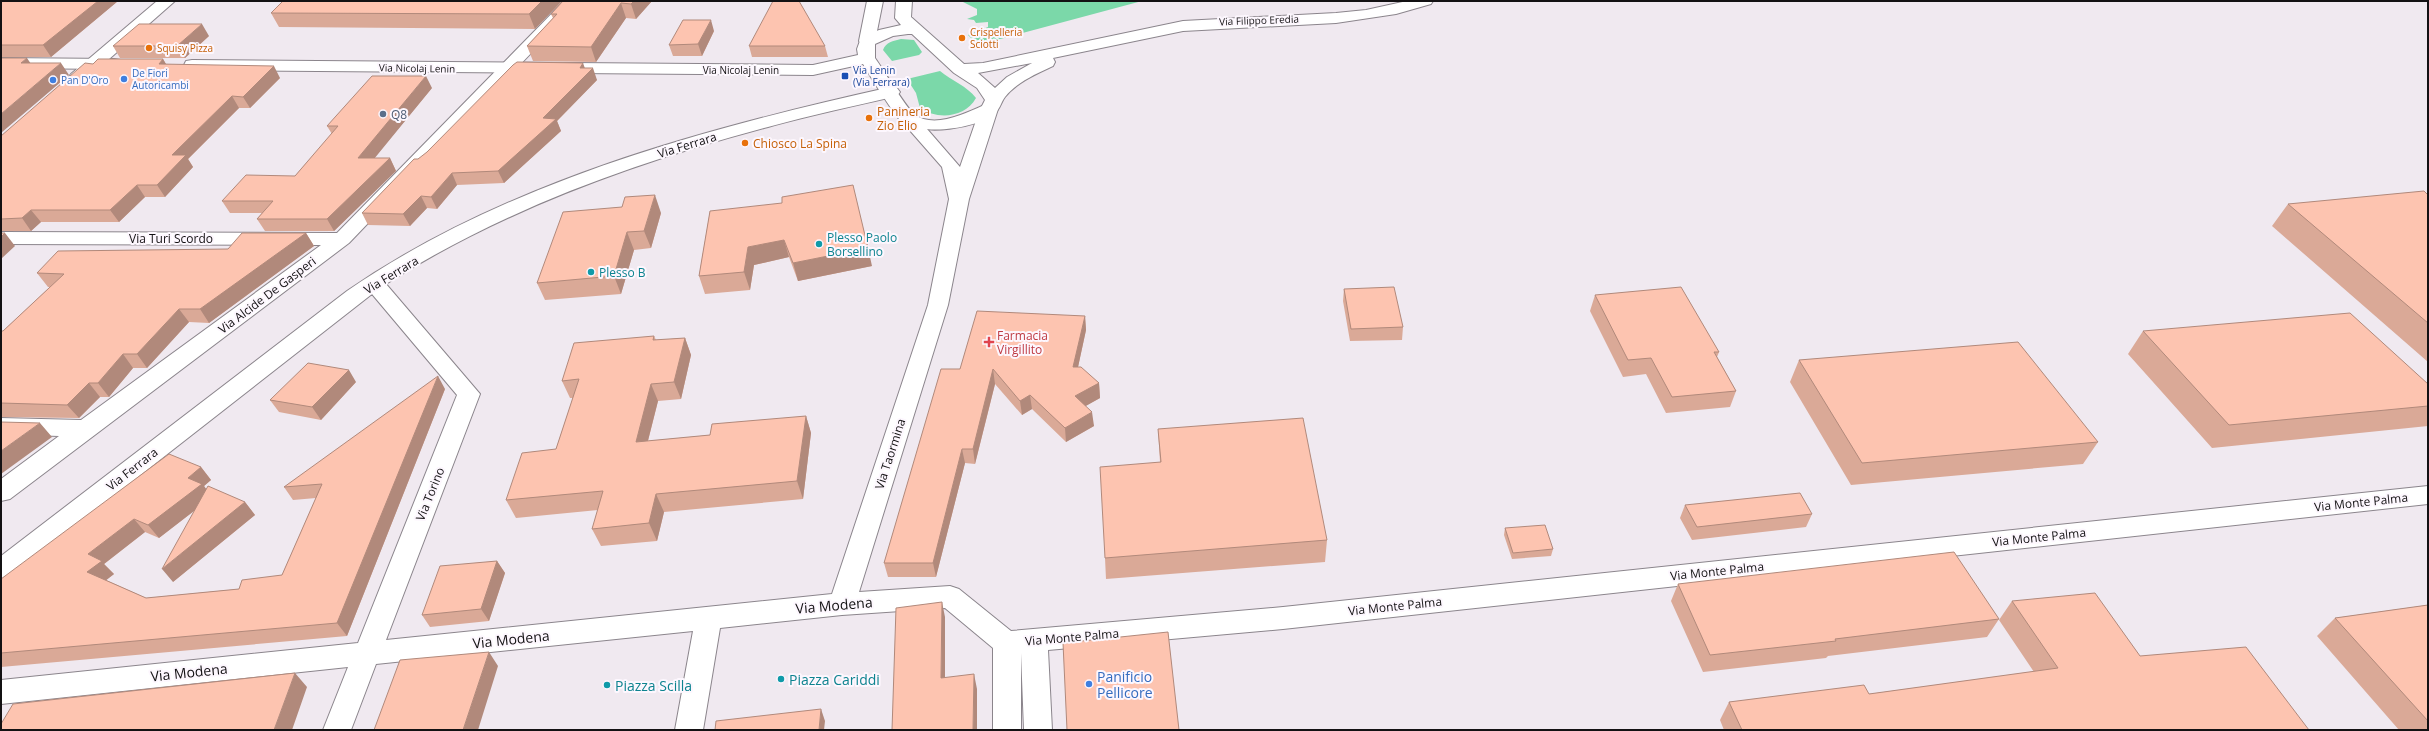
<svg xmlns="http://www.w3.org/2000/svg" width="2429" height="731" font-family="'Open Sans',sans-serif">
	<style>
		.green { fill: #7bd8a9 }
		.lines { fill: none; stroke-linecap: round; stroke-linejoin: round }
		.minor-casing { stroke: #8b858c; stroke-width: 2 }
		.major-casing { stroke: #8b858c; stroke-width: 2 }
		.minor { fill: #fff; fill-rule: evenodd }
		.major { fill: #fff; fill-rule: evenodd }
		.wall { fill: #daa997 }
		.shaded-wall { fill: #b1897b }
		.building { fill: #fdc4b0; stroke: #b1897b }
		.food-dot { fill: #e8710a; stroke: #fdf7fe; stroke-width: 1.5 }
		.transit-dot { fill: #1a4fb4; stroke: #fdf7fe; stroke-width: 1.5 }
		.shop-dot { fill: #3f7fe0; stroke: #fdf7fe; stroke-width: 1.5 }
		.service-dot { fill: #5c6f8a; stroke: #fdf7fe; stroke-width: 1.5 }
		.culture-dot { fill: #0f9aa8; stroke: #fdf7fe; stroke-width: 1.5 }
		.health-dot { fill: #e0444e; stroke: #fdf7fe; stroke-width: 1.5 }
		.labels { text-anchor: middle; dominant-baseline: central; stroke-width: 4; stroke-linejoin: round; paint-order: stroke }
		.far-street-label { font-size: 10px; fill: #131113; stroke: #fdf7fe }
		.far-food-label { font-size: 10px; fill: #c56008; stroke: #fdf7fe; text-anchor: start }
		.far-transit-label { font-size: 10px; fill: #164399; stroke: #fdf7fe; text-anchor: start }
		.far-shop-label { font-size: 10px; fill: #366cbe; stroke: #fdf7fe; text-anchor: start }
		.food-label { font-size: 12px; fill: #c56008; stroke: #fdf7fe; text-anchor: start }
		.service-label { font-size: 12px; fill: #4e5e75; stroke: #fdf7fe; text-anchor: start }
		.street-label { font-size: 12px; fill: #131113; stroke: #fdf7fe }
		.culture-label { font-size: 12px; fill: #0d838f; stroke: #fdf7fe; text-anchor: start }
		.health-label { font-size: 12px; fill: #be3a42; stroke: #fdf7fe; text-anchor: start }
		.near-street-label { font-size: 14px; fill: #131113; stroke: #fdf7fe }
		.near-shop-label { font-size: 14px; fill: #366cbe; stroke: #fdf7fe; text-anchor: start }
		.near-culture-label { font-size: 14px; fill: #0d838f; stroke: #fdf7fe; text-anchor: start }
	</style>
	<rect width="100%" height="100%" fill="#f0e9f0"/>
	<!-- green -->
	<path class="green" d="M 961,1 L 1142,1 L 978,45 L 968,35 L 988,27 L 988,22 L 976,23 L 974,20 L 967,19 L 977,15 L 977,9 Z
		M 901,39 L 914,40 L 922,52 L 919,55 L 892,61 L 883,50 C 886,42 893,41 901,39 Z
		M 940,71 C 952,81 967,86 976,98 C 965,118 937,120 920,108 L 916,93 L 907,79 Z"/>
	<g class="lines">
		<defs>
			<path id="minor" d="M 157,1 L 175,1 L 83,82 L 71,82 L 68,78 L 71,74 Z
				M 564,1 L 581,1 L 349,243 L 10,499 L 1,501 L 1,479 L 59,436 L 1,434 L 1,418 L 81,420 L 321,245 L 1,244 L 1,232 L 337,233 Z
				M 867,1 L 883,1 L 875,41 L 873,44 L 861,44 L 859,41 Z
				M 891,87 L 897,88 L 900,92 L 897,96 C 854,106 811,115 768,127 C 636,162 501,210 386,284 L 480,394 L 386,640 L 832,594 L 928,305 L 949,199 L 942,167 L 899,118 L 902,114 L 914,114 L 960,167 L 980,109 L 983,105 L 995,105 L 998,109 L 969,199 L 948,305 L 859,592 L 950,586 L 959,589 L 1011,631 L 1283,607 L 2428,486 L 2428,504 L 1283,629 L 1048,650 L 1052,730 L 1024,730 L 1021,653 L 1021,730 L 993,730 L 993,648 L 945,608 L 842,615 L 720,628 L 703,730 L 675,730 L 693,631 L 376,664 L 351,730 L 323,730 L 348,667 L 1,704 L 1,680 L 358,643 L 457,395 L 372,294 L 10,577 L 1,580 L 1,556 L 347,291 C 505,182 706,128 891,87 Z"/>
			<path id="major" d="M 896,1 L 912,1 L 911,17 L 964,64 L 983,63 L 1183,21 L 1336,13 L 1366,10 L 1407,1 L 1433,1 L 1431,4 L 1396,14 L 1336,23 L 1183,31 L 1053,58 L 1055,62 L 1053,66 C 1036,74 1017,82 1005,97 C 1001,102 1000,109 995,113 C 976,129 924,136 902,122 C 896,118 869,74 863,64 L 813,75 L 192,70 L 186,69 L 184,65 L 186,61 L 192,60 L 813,65 L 858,55 L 857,49 L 861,38 L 879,30 L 901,25 L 895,18 ZM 908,34 L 912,34 L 954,73 L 977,88 L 985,100 L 982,106 C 964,114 933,129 914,114 C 906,108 883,69 875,58 L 875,44 L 893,36 ZM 1032,63 L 1007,77 L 995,88 L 978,73 Z
				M 1,58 L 114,59 L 120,60 L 122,64 L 120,68 L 114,69 L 1,68 Z"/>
		</defs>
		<!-- minor casing -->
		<use href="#minor" class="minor-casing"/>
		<!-- major casing -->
		<use href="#major" class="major-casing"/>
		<!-- minor -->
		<use href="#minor" class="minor"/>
		<!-- major -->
		<use href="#major" class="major"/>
	</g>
	<!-- wall -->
	<path class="wall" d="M 1,1 L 118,1 L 51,57 L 1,57 Z
		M 562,1 L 535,29 L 279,27 L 271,13 Z
		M 563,1 L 652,1 L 636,19 L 626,18 L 596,62 L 533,61 L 527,46 L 553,18 L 551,14 Z
		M 714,31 L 702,56 L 673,56 L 669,45 Z
		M 209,36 L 185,58 L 120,58 L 113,46 Z
		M 749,46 L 825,46 L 828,57 L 752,57 Z
		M 163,59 L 166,64 L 280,78 L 250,108 L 239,108 L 188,159 L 193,167 L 165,197 L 145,197 L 119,222 L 41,222 L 31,231 L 1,231 L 1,136 L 93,64 Z
		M 585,68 L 597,80 L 557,121 L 561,131 L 504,183 L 457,185 L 437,209 L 427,208 L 410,226 L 368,225 L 362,213 L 418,159 Z
		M 432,88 L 374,158 L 390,158 L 396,171 L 334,231 L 265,231 L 257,219 L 262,213 L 230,213 L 222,201 L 295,176 L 332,134 L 327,126 Z
		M 2428,195 L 2428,362 L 2272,226 L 2288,204 Z
		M 710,211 L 872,266 L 798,281 L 789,257 L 754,265 L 750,290 L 705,294 L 699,276 Z
		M 661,213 L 651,248 L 634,250 L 621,294 L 545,300 L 537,283 Z
		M 306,233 L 314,246 L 209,323 L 189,322 L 147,368 L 133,368 L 109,397 L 100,397 L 79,418 L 1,417 L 1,331 L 3,331 L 50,287 L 48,287 L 37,273 L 228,249 Z
		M 1344,289 L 1403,327 L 1402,340 L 1350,341 L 1343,301 Z
		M 1595,295 L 1719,352 L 1717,357 L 1736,391 L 1730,407 L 1666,413 L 1646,374 L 1623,377 L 1590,311 Z
		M 1085,316 L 1086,330 L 1078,367 L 1099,383 L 1100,398 L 1085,406 L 1094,426 L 1066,442 L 1032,409 L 1022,415 L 995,384 L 975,464 L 965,463 L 936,577 L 888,577 L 884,563 L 960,369 Z
		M 2143,331 L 2428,384 L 2428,426 L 2212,448 L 2128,354 Z
		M 654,336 L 656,340 L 685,338 L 691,355 L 681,399 L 658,401 L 648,441 L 710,435 L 806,416 L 811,433 L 803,499 L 664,512 L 657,541 L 601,546 L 592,529 L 598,510 L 516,518 L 506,500 L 556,449 L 573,398 L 570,398 L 562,381 Z
		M 1799,360 L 2098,442 L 2083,464 L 1851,485 L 1790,382 Z
		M 356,382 L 321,420 L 279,412 L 270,400 Z
		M 445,389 L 347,636 L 1,667 L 1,579 L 201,467 L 211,480 L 204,486 L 206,489 L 245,502 L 255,515 L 173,582 L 194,511 L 159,538 L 145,532 L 104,564 L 114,574 L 106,580 L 146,598 L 239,589 L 282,575 L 316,498 L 293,500 L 284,487 Z
		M 1158,429 L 1327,540 L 1325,562 L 1106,579 L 1105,558 L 1160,462 Z
		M 1685,505 L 1812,514 L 1806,527 L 1692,540 L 1680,518 Z
		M 1505,528 L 1553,549 L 1551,556 L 1512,559 L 1504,535 Z
		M 497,561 L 505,573 L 489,621 L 430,627 L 422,615 Z
		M 1678,584 L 1999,619 L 1987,637 L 1828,656 L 1826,658 L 1703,672 L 1671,601 Z
		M 2012,601 L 2140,656 L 2309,730 L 1724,730 L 1720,720 L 1729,702 L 1869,694 L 2034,672 L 1999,620 Z
		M 2428,605 L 2428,730 L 2399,730 L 2317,636 L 2335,618 Z"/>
	<!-- shaded-wall -->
	<path class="shaded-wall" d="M 98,1 L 118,1 L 51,57 L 43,45 Z
		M 542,1 L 562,1 L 535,29 L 529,14 Z
		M 634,1 L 652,1 L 636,19 L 631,4 Z
		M 621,3 L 626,18 L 596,62 L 591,47 Z
		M 711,20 L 714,31 L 702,56 L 698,44 Z
		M 202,24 L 209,36 L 185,58 L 177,46 Z
		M 27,58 L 35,70 L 21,63 Z
		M 163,59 L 170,71 L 159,64 Z
		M 61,63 L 69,75 L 1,133 L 1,114 Z
		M 583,63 L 587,74 L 593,68 L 597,80 L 557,121 L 561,131 L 504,183 L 498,171 L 543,118 Z
		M 274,66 L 280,78 L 250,108 L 243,97 Z
		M 426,76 L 432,88 L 365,170 L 358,158 Z
		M 232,96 L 239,108 L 188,159 L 193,167 L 165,197 L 157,185 L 172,155 Z
		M 390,158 L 396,171 L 334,231 L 327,219 Z
		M 452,173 L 457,185 L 437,209 L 431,197 Z
		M 137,185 L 145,197 L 119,222 L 110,210 Z
		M 655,195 L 661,213 L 651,248 L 644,231 Z
		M 421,196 L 427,208 L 410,226 L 403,214 Z
		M 31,210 L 41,222 L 31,231 L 22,218 Z
		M 627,232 L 634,250 L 621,294 L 614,276 Z
		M 5,233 L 15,246 L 1,259 L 1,237 Z
		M 306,233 L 314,246 L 209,323 L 200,309 Z
		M 784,240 L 789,257 L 754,265 L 750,290 L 744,272 L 748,247 Z
		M 868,248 L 872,266 L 798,281 L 793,263 Z
		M 179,309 L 189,322 L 147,368 L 137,354 Z
		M 1085,316 L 1086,330 L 1075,381 L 1073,367 Z
		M 685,338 L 691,355 L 681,399 L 674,382 Z
		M 123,354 L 133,368 L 109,397 L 98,383 Z
		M 993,369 L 995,384 L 975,464 L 973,449 Z
		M 349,370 L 356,382 L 321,420 L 312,407 Z
		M 438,376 L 445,389 L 347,636 L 337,623 Z
		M 89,383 L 100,397 L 79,418 L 67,405 Z
		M 1099,383 L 1100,398 L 1077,411 L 1075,396 Z
		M 651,384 L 658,401 L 643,460 L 636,442 Z
		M 1030,395 L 1032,409 L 1022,415 L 1020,401 Z
		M 1092,412 L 1094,426 L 1066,442 L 1065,428 Z
		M 806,416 L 811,433 L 803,499 L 797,481 Z
		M 40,423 L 52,437 L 1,474 L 1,451 Z
		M 962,449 L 965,463 L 936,577 L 933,563 Z
		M 201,467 L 211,480 L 204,486 L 212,497 L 159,538 L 148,525 L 188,478 Z
		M 656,494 L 664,512 L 657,541 L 649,523 Z
		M 245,502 L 255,515 L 173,582 L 162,569 Z
		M 134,519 L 145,532 L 104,564 L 114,574 L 100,585 L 87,572 L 88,554 Z
		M 497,561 L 505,573 L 489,621 L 481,609 Z
		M 942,602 L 945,617 L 945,693 L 941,678 Z
		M 489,652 L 498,666 L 478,730 L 463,730 Z
		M 295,673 L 307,687 L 292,730 L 274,730 Z
		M 974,674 L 977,689 L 977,730 L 973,730 Z
		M 821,709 L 825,721 L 824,730 L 819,730 Z"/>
	<!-- building -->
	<path class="building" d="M 1,1 L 98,1 L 43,45 L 1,45 Z
		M 283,1 L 542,1 L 529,14 L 271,13 Z
		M 563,1 L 634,1 L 631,4 L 621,3 L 591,47 L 527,46 L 557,14 L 551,14 Z
		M 773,1 L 799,1 L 825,46 L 749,46 Z
		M 683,20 L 711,20 L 698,44 L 669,45 Z
		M 139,24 L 202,24 L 177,46 L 113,46 Z
		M 1,58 L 27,58 L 21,63 L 61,63 L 1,114 Z
		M 98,59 L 163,59 L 159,64 L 274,66 L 243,97 L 232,96 L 172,155 L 186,155 L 157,185 L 137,185 L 110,210 L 31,210 L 22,218 L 1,219 L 1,136 L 85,63 L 93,64 Z
		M 517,62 L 583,63 L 580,68 L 593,68 L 543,118 L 556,119 L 498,171 L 452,173 L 431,197 L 421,196 L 403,214 L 362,213 L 414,159 L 418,159 L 427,152 L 513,65 Z
		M 372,76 L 426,76 L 358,158 L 390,158 L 327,219 L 257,219 L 273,201 L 222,201 L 246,175 L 295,176 L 338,126 L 327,126 Z
		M 853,185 L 868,248 L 793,263 L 784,240 L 748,247 L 744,272 L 699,276 L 710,211 L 782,203 L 782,197 Z
		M 2424,191 L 2428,195 L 2428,323 L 2288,204 Z
		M 655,195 L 644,231 L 627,232 L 614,276 L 537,283 L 563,212 L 622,207 L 625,197 Z
		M 1,233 L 5,233 L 1,237 Z
		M 242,233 L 306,233 L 200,309 L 179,309 L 137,354 L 123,354 L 98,383 L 89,383 L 67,405 L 1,403 L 1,331 L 3,331 L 64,274 L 37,273 L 58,251 L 228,249 Z
		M 1394,287 L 1403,327 L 1351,329 L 1344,289 Z
		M 1681,287 L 1719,352 L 1714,352 L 1736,391 L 1672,397 L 1651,358 L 1628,360 L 1595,295 Z
		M 977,311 L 1085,316 L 1073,367 L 1081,367 L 1099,383 L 1075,396 L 1092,412 L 1065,428 L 1030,395 L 1020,401 L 993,369 L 973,449 L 962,449 L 933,563 L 884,563 L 941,369 L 960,369 Z
		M 2350,313 L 2428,384 L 2428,406 L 2229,425 L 2143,331 Z
		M 654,336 L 653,340 L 685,338 L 674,382 L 651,384 L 636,442 L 710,435 L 712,424 L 806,416 L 797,481 L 656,494 L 649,523 L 592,529 L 603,491 L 506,500 L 522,453 L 556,449 L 579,379 L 562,381 L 574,343 Z
		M 2018,342 L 2098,442 L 1862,463 L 1799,360 Z
		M 308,363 L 349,370 L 312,407 L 270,400 Z
		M 438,376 L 337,623 L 1,653 L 1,579 L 169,454 L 201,467 L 188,478 L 202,484 L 148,525 L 134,519 L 88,554 L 102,561 L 87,572 L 146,598 L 239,589 L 242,580 L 282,575 L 322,484 L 284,487 Z
		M 1303,418 L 1327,540 L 1105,558 L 1100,467 L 1161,462 L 1158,429 Z
		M 1,422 L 40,423 L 1,451 Z
		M 208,486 L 245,502 L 162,569 Z
		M 1800,493 L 1812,514 L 1697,527 L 1685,505 Z
		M 1545,525 L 1553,549 L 1513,553 L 1505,528 Z
		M 1954,552 L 1999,619 L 1835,639 L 1836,641 L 1710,655 L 1678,584 Z
		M 497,561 L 481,609 L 422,615 L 440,566 Z
		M 2095,593 L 2140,656 L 2246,647 L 2309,730 L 1742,730 L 1729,702 L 1864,685 L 1869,694 L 2058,668 L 2012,601 Z
		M 942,602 L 941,678 L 974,674 L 973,730 L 892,730 L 896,608 Z
		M 2428,605 L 2428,721 L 2335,618 Z
		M 1168,632 L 1179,730 L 1067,730 L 1063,643 Z
		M 489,652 L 463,730 L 374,730 L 400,660 Z
		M 295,673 L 274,730 L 1,730 L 1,724 L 13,704 Z
		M 821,709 L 819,730 L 715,730 L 716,721 Z"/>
	<!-- markers -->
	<g class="food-dot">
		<circle cx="962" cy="38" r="4"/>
		<circle cx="149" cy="48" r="4"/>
		<circle cx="869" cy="118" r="4"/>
		<circle cx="745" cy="143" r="4"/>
	</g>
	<rect class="transit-dot" x="841" y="72" width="8" height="8" rx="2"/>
	<g class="shop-dot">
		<circle cx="124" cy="79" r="4"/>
		<circle cx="53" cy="80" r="4"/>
		<circle cx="1089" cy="684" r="4"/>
	</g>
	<circle class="service-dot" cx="383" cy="114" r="4"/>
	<g class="culture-dot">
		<circle cx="819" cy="244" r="4"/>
		<circle cx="591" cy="272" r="4"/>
		<circle cx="781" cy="679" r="4"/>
		<circle cx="607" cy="685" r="4"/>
	</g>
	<path class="health-dot" d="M987 336h4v4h4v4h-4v4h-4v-4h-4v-4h4z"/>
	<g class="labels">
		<!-- far-street labels -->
		<g class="far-street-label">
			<text transform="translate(1259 20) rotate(-2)">Via Filippo Eredia</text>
			<text transform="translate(417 68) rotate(1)">Via Nicolaj Lenin</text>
			<text x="741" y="70">Via Nicolaj Lenin</text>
		</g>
		<!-- far-food labels -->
		<g class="far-food-label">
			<text x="970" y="32">Crispelleria<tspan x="970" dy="12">Sciotti</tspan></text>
			<text x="157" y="48">Squisy Pizza</text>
		</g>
		<!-- far-transit labels -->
		<g class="far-transit-label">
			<text x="853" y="70">Via Lenin<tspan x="853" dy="12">(Via Ferrara)</tspan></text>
		</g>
		<!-- far-shop labels -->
		<g class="far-shop-label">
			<text x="132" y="73">De Fiori<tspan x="132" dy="12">Autoricambi</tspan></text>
			<text x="61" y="80">Pan D'Oro</text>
		</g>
		<!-- food labels -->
		<g class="food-label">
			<text x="877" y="111">Panineria<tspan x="877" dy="14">Zio Elio</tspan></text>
			<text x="753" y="143">Chiosco La Spina</text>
		</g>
		<!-- service labels -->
		<g class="service-label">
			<text x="391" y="114">Q8</text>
		</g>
		<!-- street labels -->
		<g class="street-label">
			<text transform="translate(687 145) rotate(-17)">Via Ferrara</text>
			<text x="171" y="238">Via Turi Scordo</text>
			<text transform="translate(391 275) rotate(-31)">Via Ferrara</text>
			<text transform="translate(267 295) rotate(-37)">Via Alcide De Gasperi</text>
			<text transform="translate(890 454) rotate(-72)">Via Taormina</text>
			<text transform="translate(132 469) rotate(-38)">Via Ferrara</text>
			<text transform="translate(430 494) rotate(-68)">Via Torino</text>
			<text transform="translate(2361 502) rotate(-6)">Via Monte Palma</text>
			<text transform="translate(2039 537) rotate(-6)">Via Monte Palma</text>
			<text transform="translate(1717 571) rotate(-6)">Via Monte Palma</text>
			<text transform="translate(1395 606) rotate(-6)">Via Monte Palma</text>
			<text transform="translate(1072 637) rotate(-5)">Via Monte Palma</text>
		</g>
		<!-- culture labels -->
		<g class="culture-label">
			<text x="827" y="237">Plesso Paolo<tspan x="827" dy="14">Borsellino</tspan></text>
			<text x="599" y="272">Plesso B</text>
		</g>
		<!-- health labels -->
		<g class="health-label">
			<text x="997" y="335">Farmacia<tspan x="997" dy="14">Virgillito</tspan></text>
		</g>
		<!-- near-street labels -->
		<g class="near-street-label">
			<text transform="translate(834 605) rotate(-5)">Via Modena</text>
			<text transform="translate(511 639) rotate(-6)">Via Modena</text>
			<text transform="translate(189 672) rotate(-6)">Via Modena</text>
		</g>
		<!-- near-shop labels -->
		<g class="near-shop-label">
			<text x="1097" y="676">Panificio<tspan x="1097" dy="16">Pellicore</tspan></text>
		</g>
		<!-- near-culture labels -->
		<g class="near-culture-label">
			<text x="789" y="679">Piazza Cariddi</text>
			<text x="615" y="685">Piazza Scilla</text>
		</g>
	</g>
	<!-- border -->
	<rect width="2429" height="731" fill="none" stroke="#131113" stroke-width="4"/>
</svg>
